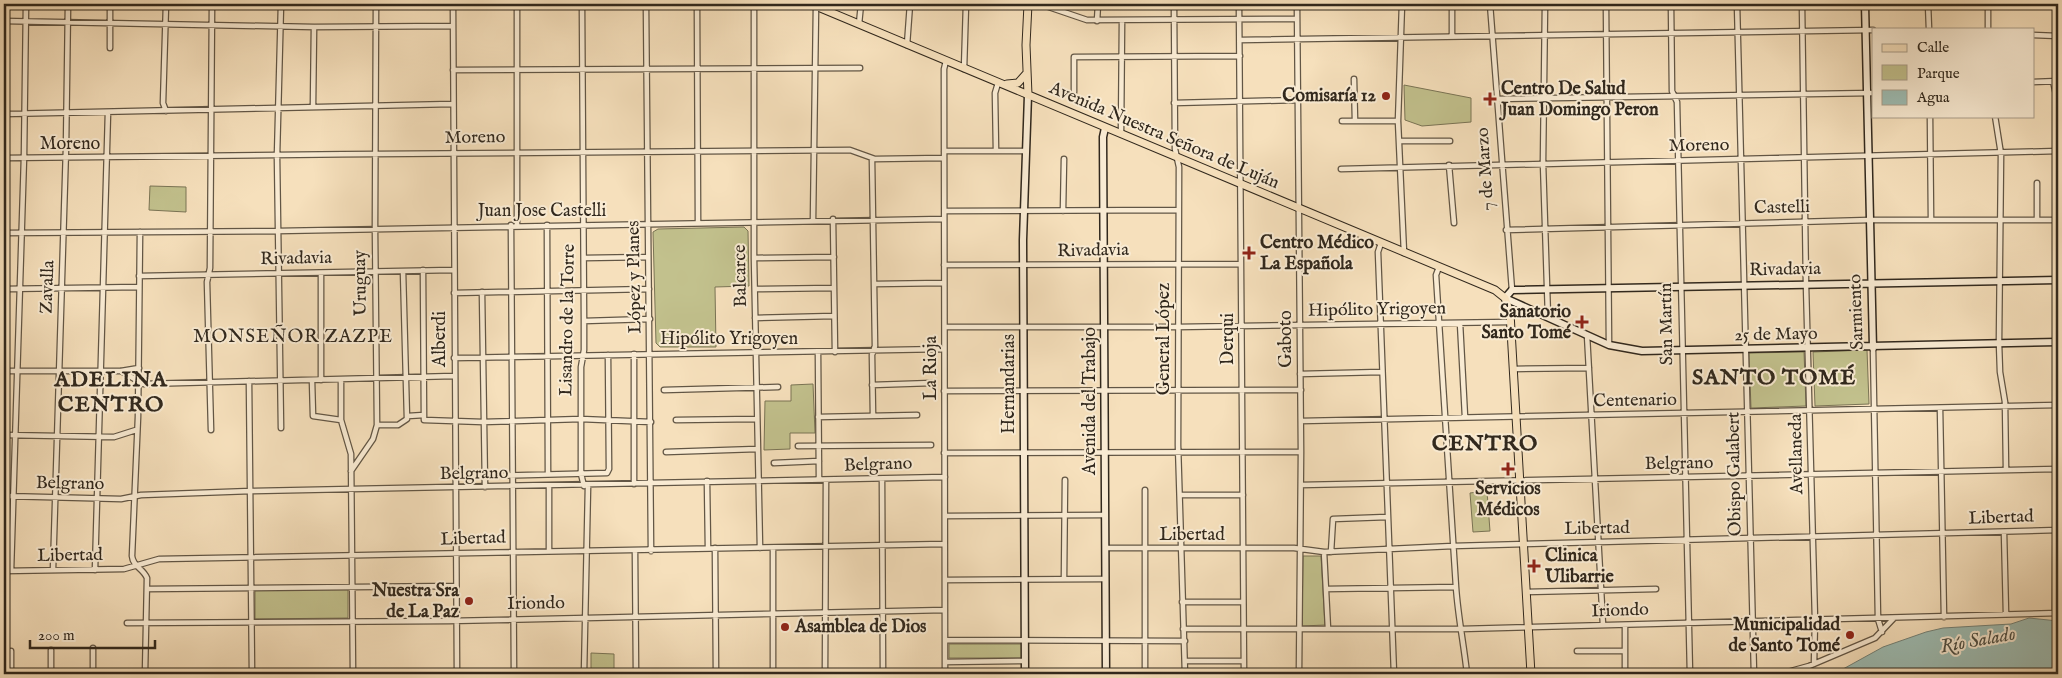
<svg xmlns="http://www.w3.org/2000/svg" width="2062" height="678" font-family="'IM FELL English',serif">
	<style>
		.green { fill: #c2c18d; stroke: #7a7455 }
		.water { fill: #9dbdb4; stroke: #728178 }
		.lines { fill: none; stroke-linecap: round; stroke-linejoin: round }
		.street-casing { stroke: #625645; stroke-width: 7 }
		.secondary-casing { stroke: #31281d; stroke-width: 9 }
		.primary-casing { stroke: #31281d; stroke-width: 9 }
		.street { stroke: #f9ebd3; stroke-width: 4.5 }
		.secondary { stroke: #f9ebd3; stroke-width: 6 }
		.primary { stroke: #f6e0bc; stroke-width: 7 }
		.rail-casing { stroke: #31281d; stroke-width: 3 }
		.rail { stroke: #f9ebd3; stroke-width: 1; stroke-dasharray: 4; stroke-linecap: butt }
		.poi-dot { fill: #8f2418; stroke: #f9ebd3; stroke-width: 2 }
		.labels { text-anchor: middle; dominant-baseline: central; stroke-width: 4; stroke-linejoin: round; paint-order: stroke }
		.poi-label { font-size: 18px; font-weight: bold; fill: #31281d; stroke: #f9ebd3; text-anchor: start }
		.street-label { font-size: 18px; fill: #31281d; stroke: #f9ebd3 }
		.neighbourhood-label { font-size: 19px; letter-spacing: 1px; fill: #31281d; stroke: #f9ebd3 }
		.water-label { font-size: 19px; font-style: italic; fill: #4c4d43; stroke: #f9ebd3 }
		.district-label { font-size: 22px; font-weight: bold; letter-spacing: 1px; fill: #31281d; stroke: #f9ebd3 }
	</style>
	<rect width="100%" height="100%" fill="#f6e0bc"/>
	<filter id="stains"><feTurbulence type="fractalNoise" baseFrequency=".004" numOctaves="4"/><feColorMatrix values="0 0 0 0 .2 0 0 0 0 .09 0 0 0 0 .02 0 0 0 .5 -.17"/></filter>
	<radialGradient id="worn" r=".72"><stop offset=".6" stop-color="#630" stop-opacity="0"/><stop offset="1" stop-color="#630" stop-opacity=".3"/></radialGradient>
	<!-- green -->
	<path class="green" d="M 1404,85 L 1471,98 L 1471,122 L 1422,126 L 1405,120 Z
		M 150,186 L 186,187 L 186,212 L 149,210 Z
		M 744,227 L 748,231 L 749,286 L 715,287 L 716,347 L 660,347 L 656,343 L 653,232 L 658,229 Z
		M 1867,350 L 1869,404 L 1815,406 L 1813,352 Z
		M 1804,352 L 1806,406 L 1751,408 L 1749,353 Z
		M 813,384 L 815,433 L 790,433 L 790,449 L 764,450 L 765,401 L 791,401 L 791,385 Z
		M 1487,491 L 1490,531 L 1473,532 L 1470,493 Z
		M 1303,556 L 1321,556 L 1325,625 L 1302,626 Z
		M 348,589 L 348,618 L 255,619 L 255,590 Z
		M 949,644 L 1022,644 L 1022,658 L 949,658 Z
		M 591,653 L 614,654 L 614,674 L 591,674 Z"/>
	<!-- water -->
	<path class="water" d="M 2029,618 L 2058,621 L 2058,674 L 1834,674 L 1883,647 L 1926,632 L 1943,628 L 2011,624 Z"/>
	<g class="lines">
		<defs>
			<path id="street" d="M 166,4 L 163,103 L 166,111
				M 453,4 L 457,674
				M 517,4 L 517,225
				M 582,4 L 584,321 L 584,350 L 581,367 L 581,474 L 584,486
				M 646,4 L 651,551
				M 697,4 L 698,223
				M 754,4 L 754,258 L 760,548
				M 1040,4 L 1087,20 L 1296,19
				M 1174,4 L 1175,149 L 1179,167 L 1178,445 L 1185,674
				M 1239,4 L 1244,674
				M 1297,4 L 1301,452 L 1299,674
				M 1402,4 L 1398,121 L 1404,253
				M 1452,4 L 1452,36
				M 1490,4 L 1512,290
				M 1545,4 L 1543,163 L 1548,317
				M 1606,4 L 1609,345
				M 1671,4 L 1672,91 L 1677,102 L 1690,674
				M 1737,4 L 1754,674
				M 1802,4 L 1806,285 L 1815,620 L 1814,664
				M 1928,4 L 1929,29
				M 1988,4 L 1988,29
				M 4,21 L 314,27 L 452,26
				M 1097,21 L 1098,4
				M 859,24 L 861,4
				M 2033,35 L 2058,36
				M 1240,40 L 1873,30
				M 907,45 L 910,4
				M 110,48 L 110,4
				M 964,69 L 966,4
				M 453,70 L 860,68
				M 1354,79 L 1355,121
				M 2053,81 L 2058,104
				M 2033,82 L 2058,81
				M 1074,92 L 1074,57 L 1240,56
				M 1496,99 L 1873,93
				M 1174,103 L 1297,100
				M 313,106 L 314,27
				M 4,114 L 452,104
				M 1930,116 L 1931,219
				M 1995,116 L 2001,154 L 1999,343 L 2000,372 L 2005,402 L 2006,469
				M 1342,121 L 1398,121
				M 1121,134 L 1122,21
				M 1399,141 L 1450,141
				M 944,151 L 1025,151
				M 996,151 L 995,93 L 998,83
				M 4,158 C 286,156 568,150 850,150 L 875,159 L 944,158
				M 872,159 L 875,346 L 872,355 L 873,416
				M 1449,165 L 1454,223
				M 1341,169 L 2058,151
				M 2037,183 L 2037,220
				M 945,211 L 1177,210
				M 1063,211 L 1064,159
				M 833,219 L 835,352
				M 813,221 L 816,6
				M 511,225 L 514,674
				M 547,225 L 548,474
				M 1506,230 L 1869,220 L 2058,220
				M 140,232 L 138,417 L 132,556 C 133,567 143,568 147,578 L 145,674
				M 4,233 L 278,231 L 944,219
				M 1381,243 L 1378,252 L 1394,674
				M 584,258 L 648,257
				M 754,258 L 834,257
				M 944,265 L 1241,264
				M 1439,267 L 1436,275 L 1456,587 C 1458,617 1464,645 1467,674
				M 423,270 L 424,420 L 483,422 L 581,419 L 651,422
				M 321,273 L 321,380
				M 139,276 L 453,270
				M 875,284 L 944,283
				M 4,289 L 139,287
				M 755,289 L 834,288
				M 482,292 L 485,487
				M 454,293 L 649,289
				M 755,318 L 834,316
				M 584,321 L 650,319
				M 1460,323 L 1465,417
				M 945,327 L 1177,327 L 1510,322
				M 1587,335 L 1603,625
				M 1873,348 L 1878,619 L 1882,632
				M 818,352 L 819,479
				M 634,354 L 634,484
				M 454,358 L 944,349
				M 1513,369 L 1589,368
				M 4,371 L 121,371 L 139,368
				M 121,371 L 143,384 L 454,376
				M 1300,374 L 1381,372
				M 312,380 L 313,416 L 341,420
				M 341,380 L 341,420 L 351,454 L 353,674
				M 249,381 L 252,674
				M 872,385 L 932,383
				M 664,390 L 778,387
				M 944,391 L 1301,390
				M 1940,408 L 1944,617
				M 408,416 L 424,415
				M 818,417 L 917,415
				M 676,420 L 757,419
				M 1301,421 L 2058,405
				M 377,425 L 398,425 L 407,419 L 403,271
				M 281,428 L 277,156 L 281,4
				M 211,430 L 207,282 L 210,268 L 212,4
				M 4,435 L 114,437 L 136,430
				M 798,446 L 931,445
				M 666,452 L 757,449
				M 944,453 L 1301,452
				M 774,463 L 819,461
				M 351,471 L 373,439 L 377,425 L 375,228 L 376,4
				M 484,476 L 607,473 L 609,469 L 608,355
				M 882,479 L 883,674
				M 707,481 L 708,548
				M 1301,485 L 2058,469
				M 549,487 L 549,551
				M 1180,495 L 1243,495
				M 4,496 L 121,499 L 141,495 L 251,491 L 945,477
				M 945,516 L 1105,515
				M 2004,532 L 2006,614
				M 715,548 L 716,674
				M 773,548 L 773,674
				M 1106,548 L 1294,548 L 1324,552 L 1453,546 L 2058,530
				M 635,551 L 636,674
				M 1324,552 L 1328,629
				M 1331,552 L 1333,519 L 1387,517
				M 53,570 L 66,148 L 68,4
				M 95,570 L 108,112
				M 4,571 L 124,569 L 159,559 L 944,544
				M 11,571 L 24,157 L 26,4
				M 1064,579 L 1065,480
				M 945,580 L 1105,579
				M 147,589 L 456,586
				M 1326,589 L 1456,587
				M 1526,592 L 1656,589
				M 1182,602 L 1243,602
				M 2055,613 L 2056,469
				M 127,623 L 449,621 L 945,610
				M 1183,629 L 1461,629 L 2058,613
				M 945,640 L 1185,641
				M 1577,651 L 1625,651
				M 1185,661 L 1244,661
				M 945,662 L 1025,661
				M 11,674 L 11,651
				M 51,674 L 51,650
				M 93,674 L 93,648
				M 584,674 L 588,486
				M 825,674 L 826,480
				M 945,674 L 944,69 L 946,61
				M 1145,674 L 1145,490
				M 1625,674 L 1625,625
				M 1780,674 L 1809,666 L 1875,638 L 1894,618"/>
			<path id="secondary" d="M 1865,4 L 1873,348
				M 1105,128 L 1103,137 L 1106,674
				M 2058,280 L 1512,290 L 1505,298 L 1609,345 L 1642,351 L 2058,342
				M 1025,674 L 1023,240 L 1028,95"/>
			<path id="primary" d="M 811,4 L 1495,290 L 1505,298 L 1510,313 L 1531,674
				M 1028,4 L 1026,45 L 1028,95
				M 1007,84 L 1018,83 L 1026,74"/>
		</defs>
		<!-- street casing -->
		<use href="#street" class="street-casing"/>
		<!-- secondary casing -->
		<use href="#secondary" class="secondary-casing"/>
		<!-- primary casing -->
		<use href="#primary" class="primary-casing"/>
		<!-- street -->
		<use href="#street" class="street"/>
		<!-- secondary -->
		<use href="#secondary" class="secondary"/>
		<!-- primary -->
		<use href="#primary" class="primary"/>
		<defs>
			<path id="rail" d="M 2050,4 L 2058,15"/>
		</defs>
		<!-- rail casing -->
		<use href="#rail" class="rail-casing"/>
		<!-- rail -->
		<use href="#rail" class="rail"/>
	</g>
	<!-- markers -->
	<g class="poi-dot">
		<circle cx="1386" cy="96" r="5"/>
		<path d="M1487.5 91.5h5v5h5v5h-5v5h-5v-5h-5v-5h5z"/>
		<path d="M1246.5 245.5h5v5h5v5h-5v5h-5v-5h-5v-5h5z"/>
		<path d="M1579.5 314.5h5v5h5v5h-5v5h-5v-5h-5v-5h5z"/>
		<path d="M1505.5 461.5h5v5h5v5h-5v5h-5v-5h-5v-5h5z"/>
		<path d="M1531.5 558.5h5v5h5v5h-5v5h-5v-5h-5v-5h5z"/>
		<circle cx="469" cy="601" r="5"/>
		<circle cx="785" cy="627" r="5"/>
		<circle cx="1850" cy="635" r="5"/>
	</g>
	<g class="labels">
		<!-- poi labels -->
		<g class="poi-label">
			<text x="1501" y="89">Centro De Salud<tspan x="1501" dy="21">Juan Domingo Peron</tspan></text>
			<text x="1376" y="96" text-anchor="end">Comisaría 12</text>
			<text x="1260" y="243">Centro Médico<tspan x="1260" dy="21">La Española</tspan></text>
			<text x="1571" y="312" text-anchor="end">Sanatorio<tspan x="1571" dy="21">Santo Tomé</tspan></text>
			<text x="1508" y="489" text-anchor="middle">Servicios<tspan x="1508" dy="21">Médicos</tspan></text>
			<text x="1545" y="556">Clinica<tspan x="1545" dy="21">Ulibarrie</tspan></text>
			<text x="459" y="591" text-anchor="end">Nuestra Sra<tspan x="459" dy="21">de La Paz</tspan></text>
			<text x="1840" y="625" text-anchor="end">Municipalidad<tspan x="1840" dy="21">de Santo Tomé</tspan></text>
			<text x="795" y="627">Asamblea de Dios</text>
		</g>
		<!-- street labels -->
		<g class="street-label">
			<text transform="translate(1164 136) rotate(23)">Avenida Nuestra Señora de Luján</text>
			<text transform="translate(475 138) rotate(-1)">Moreno</text>
			<text x="70" y="144">Moreno</text>
			<text transform="translate(1699 146) rotate(-1)">Moreno</text>
			<text transform="translate(1486 169) rotate(-94)">7 de Marzo</text>
			<text transform="translate(1782 208) rotate(-1)">Castelli</text>
			<text x="542" y="211">Juan Jose Castelli</text>
			<text transform="translate(1093 251) rotate(-1)">Rivadavia</text>
			<text transform="translate(296 259) rotate(-1)">Rivadavia</text>
			<text transform="translate(1785 270) rotate(-1)">Rivadavia</text>
			<text transform="translate(741 276) rotate(-91)">Balcarce</text>
			<text transform="translate(635 277) rotate(-91)">López y Planes</text>
			<text transform="translate(361 283) rotate(-91)">Uruguay</text>
			<text transform="translate(48 287) rotate(-88)">Zavalla</text>
			<text transform="translate(1377 310) rotate(-1)">Hipólito Yrigoyen</text>
			<text transform="translate(1857 312) rotate(-92)">Sarmiento</text>
			<text transform="translate(568 320) rotate(-89)">Lisandro de la Torre</text>
			<text transform="translate(1667 324) rotate(-91)">San Martín</text>
			<text transform="translate(1776 335) rotate(-1)">25 de Mayo</text>
			<text transform="translate(440 339) rotate(-90)">Alberdi</text>
			<text x="729" y="339">Hipólito Yrigoyen</text>
			<text transform="translate(1164 339) rotate(-90)">General López</text>
			<text transform="translate(1228 339) rotate(-90)">Derqui</text>
			<text transform="translate(1286 339) rotate(-90)">Gaboto</text>
			<text transform="translate(931 368) rotate(-90)">La Rioja</text>
			<text transform="translate(1009 384) rotate(-90)">Hernandarias</text>
			<text transform="translate(1090 401) rotate(-90)">Avenida del Trabajo</text>
			<text transform="translate(1635 401) rotate(-1)">Centenario</text>
			<text transform="translate(1797 454) rotate(-91)">Avellaneda</text>
			<text transform="translate(1679 464) rotate(-1)">Belgrano</text>
			<text transform="translate(878 465) rotate(-2)">Belgrano</text>
			<text transform="translate(474 474) rotate(-1)">Belgrano</text>
			<text transform="translate(1735 474) rotate(-91)">Obispo Galabert</text>
			<text transform="translate(70 484) rotate(1)">Belgrano</text>
			<text transform="translate(2001 518) rotate(-2)">Libertad</text>
			<text transform="translate(1597 529) rotate(-1)">Libertad</text>
			<text x="1192" y="535">Libertad</text>
			<text transform="translate(473 539) rotate(-2)">Libertad</text>
			<text transform="translate(70 556) rotate(-1)">Libertad</text>
			<text transform="translate(536 604) rotate(-1)">Iriondo</text>
			<text transform="translate(1620 611) rotate(-2)">Iriondo</text>
		</g>
		<!-- neighbourhood labels -->
		<g class="neighbourhood-label">
			<text x="293" y="337">MONSEÑOR ZAZPE</text>
		</g>
		<!-- water labels -->
		<g class="water-label">
			<text transform="translate(1978 641) rotate(-10)">Río Salado</text>
		</g>
		<!-- district labels -->
		<g class="district-label">
			<text x="1774" y="378">SANTO TOMÉ</text>
			<text x="111" y="380">ADELINA<tspan x="111" dy="25">CENTRO</tspan></text>
			<text x="1485" y="444">CENTRO</text>
		</g>
	</g>
	<!-- margin -->
	<rect width="2062" height="678" fill="none" stroke="#f6e0bc" stroke-width="20"/>
	<rect x="5" y="5" width="2052" height="668" fill="none" stroke="#31281d" stroke-width="2.5"/>
	<rect x="10" y="10" width="2042" height="658" fill="none" stroke="#31281d"/>
	<!-- legend -->
	<rect x="1872" y="28" width="162" height="90" fill="#f9ebd3" stroke="#a99d8a"/>
	<rect x="1882" y="44" width="25" height="8" fill="#f6e0bc" stroke="#a99d8a"/>
	<text x="1917" y="52" font-size="15" fill="#31281d">Calle</text>
	<rect x="1882" y="65" width="25" height="15" fill="#c2c18d" stroke="#a99d8a"/>
	<text x="1917" y="78" font-size="15" fill="#31281d">Parque</text>
	<rect x="1882" y="90" width="25" height="15" fill="#9dbdb4" stroke="#a99d8a"/>
	<text x="1917" y="102" font-size="15" fill="#31281d">Agua</text>
	<!-- scale -->
	<path d="M30 640v8h125v-8" fill="none" stroke="#31281d" stroke-width="2.5"/>
	<text x="38" y="640" font-size="15" fill="#31281d" stroke="#f9ebd3" stroke-width="4" paint-order="stroke">200 m</text>
	<rect width="100%" height="100%" filter="url(#stains)"/>
	<rect width="100%" height="100%" fill="url(#worn)"/>
</svg>
